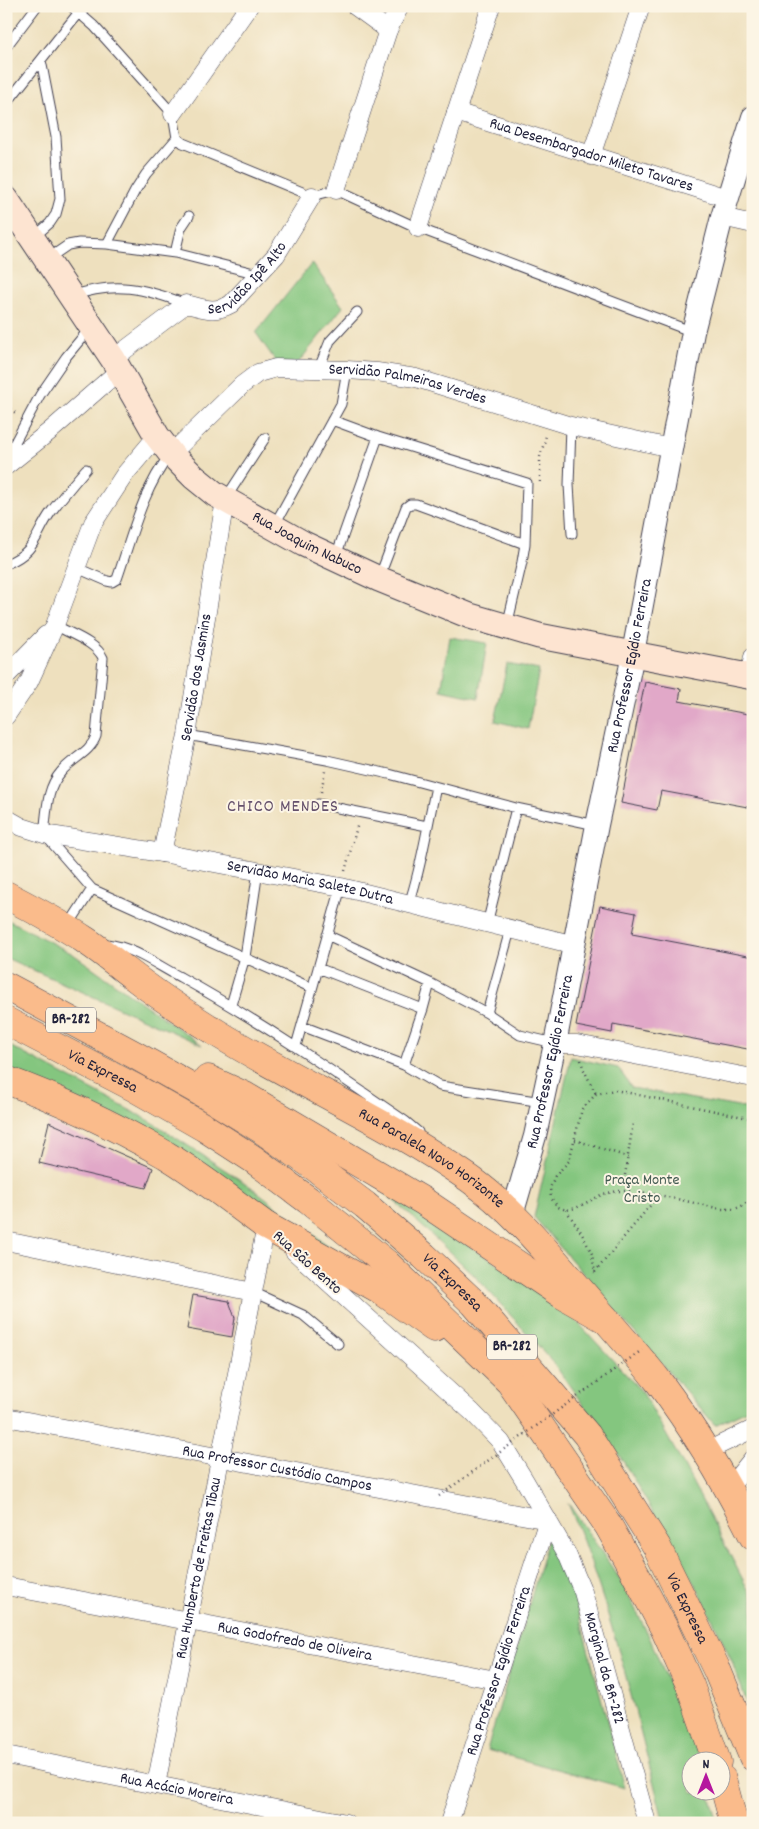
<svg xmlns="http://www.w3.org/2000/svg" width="759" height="1829" font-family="Dekko,sans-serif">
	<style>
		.green { fill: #84c67f; stroke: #53745d }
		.building { fill: #e1a8c8 }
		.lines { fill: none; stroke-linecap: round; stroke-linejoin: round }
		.service-casing { stroke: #413e4f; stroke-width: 11 }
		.minor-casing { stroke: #413e4f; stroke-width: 19 }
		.tertiary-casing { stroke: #413e4f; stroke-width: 24 }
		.secondary-casing { stroke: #413e4f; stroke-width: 27 }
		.primary-casing { stroke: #413e4f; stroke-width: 29 }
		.motorway-casing { stroke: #413e4f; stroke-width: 29 }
		.path { stroke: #413e4f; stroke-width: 2.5; stroke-dasharray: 1 4; stroke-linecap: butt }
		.service { stroke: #fff; stroke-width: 9 }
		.minor { stroke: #fff; stroke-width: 18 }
		.tertiary { stroke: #fff; stroke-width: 22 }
		.secondary { stroke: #fde4d1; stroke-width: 25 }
		.primary { stroke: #fabb8b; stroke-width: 28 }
		.motorway { stroke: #fabb8b; stroke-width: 28 }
		.path-bridge { stroke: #413e4f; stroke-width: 2.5; stroke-dasharray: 1 4; stroke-linecap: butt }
		.labels { text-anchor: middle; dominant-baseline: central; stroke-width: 4; stroke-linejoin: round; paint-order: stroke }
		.shield { fill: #fcf5e5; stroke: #63616e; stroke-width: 1 }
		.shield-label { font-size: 15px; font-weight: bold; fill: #22223b }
		.street-label { font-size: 16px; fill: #22223b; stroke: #fcf5e5 }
		.park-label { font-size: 16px; fill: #445b53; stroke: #fcf5e5 }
		.neighbourhood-label { font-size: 18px; letter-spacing: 1px; fill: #65516c; stroke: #fcf5e5 }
	</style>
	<rect width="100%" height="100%" fill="#fcf5e5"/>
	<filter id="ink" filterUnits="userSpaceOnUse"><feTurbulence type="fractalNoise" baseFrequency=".02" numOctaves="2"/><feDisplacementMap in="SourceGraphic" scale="10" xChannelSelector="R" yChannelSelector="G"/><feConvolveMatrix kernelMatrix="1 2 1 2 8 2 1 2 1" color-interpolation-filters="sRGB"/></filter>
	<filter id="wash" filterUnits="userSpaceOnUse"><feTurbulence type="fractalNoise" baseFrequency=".0096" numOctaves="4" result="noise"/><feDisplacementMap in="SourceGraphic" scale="20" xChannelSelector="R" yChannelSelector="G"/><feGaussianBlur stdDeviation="1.12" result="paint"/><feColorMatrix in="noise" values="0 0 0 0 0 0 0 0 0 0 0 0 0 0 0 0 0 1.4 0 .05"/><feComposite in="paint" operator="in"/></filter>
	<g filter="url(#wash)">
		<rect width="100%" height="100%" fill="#eee0be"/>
		<!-- green -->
		<path class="green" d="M 312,263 L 343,307 L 298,363 L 277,363 L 256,333 Z
			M 450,637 L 487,643 L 478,698 L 441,690 Z
			M 507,664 L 539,670 L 528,729 L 495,721 Z
			M 6,919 L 73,954 L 202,1045 L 6,958 Z
			M 6,1044 L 152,1122 L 251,1187 L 342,1256 L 6,1067 Z
			M 571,1057 L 618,1068 L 632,1088 L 744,1108 L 753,1103 L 753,1407 L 715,1425 L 534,1217 Z
			M 373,1184 L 560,1303 L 643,1393 L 685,1468 L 753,1599 L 753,1720 L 732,1661 L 700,1593 L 623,1461 L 552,1361 L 476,1277 L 407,1212 Z
			M 568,1503 L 620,1579 L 648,1634 L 701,1761 L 692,1762 L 692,1792 L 709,1792 L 718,1823 L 664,1823 C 636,1715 611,1606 568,1503 Z
			M 548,1539 L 565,1562 L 625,1788 L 487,1750 Z"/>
		<g id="blocks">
			<!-- building -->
			<path class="building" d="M 645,682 L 681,689 L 679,701 L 753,715 L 753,808 L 661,791 L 657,810 L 621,803 Z
				M 600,906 L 636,913 L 632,934 L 753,957 L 753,1050 L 613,1024 L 612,1033 L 576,1026 Z
				M 49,1122 L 153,1168 L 146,1188 L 39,1163 Z
				M 193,1295 L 229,1301 L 235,1318 L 232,1337 L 187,1329 Z"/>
		</g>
	</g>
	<g filter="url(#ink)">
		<use href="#blocks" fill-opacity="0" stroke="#413e4f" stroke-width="1"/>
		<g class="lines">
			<defs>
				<path id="service" d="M 71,6 L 94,26 L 173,114 L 177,138 L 183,143 L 312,196 L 336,190 L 418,228 L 693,332
					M 6,47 L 37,6
					M 6,104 L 79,12
					M 6,232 L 19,220
					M 33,238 L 50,223 L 56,214 L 60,199 L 56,137 L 41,60
					M 107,244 L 135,191 L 146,174 L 177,138
					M 175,253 L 181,228 L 189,216
					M 49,258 L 68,245 L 79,243 L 107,244 L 175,253 L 258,274
					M 72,296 C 115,281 144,288 186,304
					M 319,368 L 330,341 L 357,312
					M 332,420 L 378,437 L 527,483 L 525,544 L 522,562 L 507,626
					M 571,426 L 569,485 L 572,534
					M 6,459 L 40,395 L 66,357 L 90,328
					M 226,498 L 265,438
					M 275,524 L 341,404 L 347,370
					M 336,556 L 378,437
					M 6,564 C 37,551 34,536 51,512 C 62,497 74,483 86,469
					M 77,568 L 107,581 L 112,582 L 117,579 C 131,539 143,488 170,455
					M 379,578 L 406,507 L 410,504 L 416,504 L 525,544
					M 55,625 C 70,634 96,642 103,658 L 96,736 C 90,753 72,758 61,772 C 46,789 47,812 44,834 L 92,889 L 312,988
					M 187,735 L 327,760 L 389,774 L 516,808 L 596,825
					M 318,804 L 427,826
					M 409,904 C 422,866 427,826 436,787
					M 487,924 L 516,808
					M 68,926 L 92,889
					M 327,935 L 430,983 L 487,1013 L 520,1035 L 554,1043
					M 107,944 C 133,947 157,965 180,977 C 258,1020 331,1070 405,1121 L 418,1132
					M 318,968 L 423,1009
					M 231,1005 L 245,957 L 258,871
					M 487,1013 L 510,930
					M 302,1026 L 404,1065 L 440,1086 L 542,1102
					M 296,1046 L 341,887
					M 404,1065 L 423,1009 L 430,983
					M 253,1292 L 303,1315 L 338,1344"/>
				<g id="minor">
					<path d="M 355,6 L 388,30"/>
					<path id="s1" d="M 456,112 L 727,198"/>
					<path d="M 173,114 L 249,6"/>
					<path d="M 591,156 L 641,6"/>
					<path d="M 336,190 L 388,30 L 400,6"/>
					<path d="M 722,217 L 753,224"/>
					<path d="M 418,228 L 491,6"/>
					<path id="s2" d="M 113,359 L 186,304 C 204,308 213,314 231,304 L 276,255 L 312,196"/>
					<path id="s3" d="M 171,454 L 242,385 L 258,373 L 276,368 L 347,370 L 377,372 L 416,378 L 571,426 L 671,448"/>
					<path d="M 6,466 L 50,431 L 120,370"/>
					<path d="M 6,676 L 46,635"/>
					<path d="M 749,677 L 753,657"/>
					<path d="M 6,716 L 29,682 L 55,625 L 93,523 L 125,474 L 157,436"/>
					<path id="s4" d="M 6,818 L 22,827 L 44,834 L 162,853 L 341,887 L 575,945"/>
					<path id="s5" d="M 162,853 L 187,735 L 225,500"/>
					<path d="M 555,1044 L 577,1044 L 753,1078"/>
					<path d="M 6,1241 L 253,1292"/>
					<path id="s6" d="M 294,1251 L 472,1412 L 501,1442 L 525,1481 L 567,1554 L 583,1592 L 647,1823"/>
					<path id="s7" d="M 6,1417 L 548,1520"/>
					<path d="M 707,1451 L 753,1429"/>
					<path d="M 729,1488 L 753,1458"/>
					<path id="s8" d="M 6,1586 L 496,1680"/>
					<path id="s9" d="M 6,1755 L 346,1823"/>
					<path id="s10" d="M 156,1785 L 266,1226"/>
					<path id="s11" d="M 449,1823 L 548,1520"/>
				</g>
				<g id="tertiary">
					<path id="s12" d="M 512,1215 L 535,1136 L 555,1044 L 597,825 L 630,669 L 693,332 L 722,217 L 753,117"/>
				</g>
				<g id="secondary">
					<path id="s13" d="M 6,199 L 113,359 L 157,436 L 171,454 L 194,477 L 215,494 L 304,544 L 379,579 L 470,616 L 539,636 L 753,677"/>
				</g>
				<g id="primary">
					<path id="s14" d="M 6,895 C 33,909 60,923 85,940 C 102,951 117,964 133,976 C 160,997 188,1015 217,1033 C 300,1084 390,1123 470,1179 C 512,1209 546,1251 580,1290 C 606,1320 634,1350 659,1382 C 695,1430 726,1482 753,1536"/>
					<path d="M 6,1080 C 62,1100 115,1126 166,1155 C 201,1176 233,1202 266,1226"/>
				</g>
				<g id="motorway">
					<path id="s15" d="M 6,986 L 135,1055 L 206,1095 L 261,1129 L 316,1168 L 365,1205 L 424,1256 L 474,1303 L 587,1435 L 657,1547 L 717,1670 L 753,1757"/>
					<path id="s16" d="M 6,1021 L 135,1088 L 205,1128 L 253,1159 L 308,1200 L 387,1264 L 510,1382 L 608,1525 L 636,1575 L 664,1628 L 690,1685 L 717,1762"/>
					<path d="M 208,1079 L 245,1096 L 423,1201 L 561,1294 L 605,1319"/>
					<path d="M 266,1226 L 379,1289 L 434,1328"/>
					<path d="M 722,1779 L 734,1823"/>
				</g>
			</defs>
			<!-- service casing -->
			<use href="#service" class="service-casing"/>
			<!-- minor casing -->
			<use href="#minor" class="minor-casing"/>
			<!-- tertiary casing -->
			<use href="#tertiary" class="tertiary-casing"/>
			<!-- secondary casing -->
			<use href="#secondary" class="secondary-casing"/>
			<!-- primary casing -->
			<use href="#primary" class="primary-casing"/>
			<!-- motorway casing -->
			<use href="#motorway" class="motorway-casing"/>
			<!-- path -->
			<path class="path" d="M 6,406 L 17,414
				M 540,482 L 540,457 L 546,436
				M 321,792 L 325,771
				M 345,871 L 358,823
				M 581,1060 L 583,1068 L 596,1094
				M 753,1119 L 615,1090 L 596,1094 L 582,1109 L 569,1161 L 555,1176 L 550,1188 L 551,1198 L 558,1207 L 566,1210 L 576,1208 L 603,1194 L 617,1191 L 635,1191 L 659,1195 L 721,1209 L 735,1209 L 744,1205 L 753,1195
				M 575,1140 L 628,1157
				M 625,1175 L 633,1123
				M 566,1210 L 581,1232 L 592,1254 L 595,1273
				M 595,1272 L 659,1195"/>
			<!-- service -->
			<use href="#service" class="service"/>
			<!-- minor -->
			<use href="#minor" class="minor"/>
			<!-- tertiary -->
			<use href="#tertiary" class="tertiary"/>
			<!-- secondary -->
			<use href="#secondary" class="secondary"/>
			<!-- primary -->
			<use href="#primary" class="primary"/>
			<!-- motorway -->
			<use href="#motorway" class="motorway"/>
			<!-- path-bridge -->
			<path class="path-bridge" d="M 439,1496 L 642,1350"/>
		</g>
	</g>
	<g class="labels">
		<!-- shield labels -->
		<g class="shield">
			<rect x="46" y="1007.5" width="50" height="25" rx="4"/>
			<rect x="487" y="1334.5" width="50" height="25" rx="4"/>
		</g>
		<g class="shield-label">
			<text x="71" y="1020">BR-282</text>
			<text x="512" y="1347">BR-282</text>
		</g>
		<!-- street labels -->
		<g class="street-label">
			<text stroke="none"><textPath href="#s1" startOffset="142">Rua Desembargador Mileto Tavares</textPath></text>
			<text stroke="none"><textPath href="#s2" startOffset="166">Servidão Ipê Alto</textPath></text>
			<text stroke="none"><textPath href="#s3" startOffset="271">Servidão Palmeiras Verdes</textPath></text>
			<text stroke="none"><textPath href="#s13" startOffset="468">Rua Joaquim Nabuco</textPath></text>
			<text stroke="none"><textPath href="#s12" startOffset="562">Rua Professor Egídio Ferreira</textPath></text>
			<text stroke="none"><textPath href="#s5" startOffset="179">Servidão dos Jasmins</textPath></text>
			<text stroke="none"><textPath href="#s4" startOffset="312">Servidão Maria Salete Dutra</textPath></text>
			<text stroke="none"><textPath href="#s12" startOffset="158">Rua Professor Egídio Ferreira</textPath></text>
			<text stroke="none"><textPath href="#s16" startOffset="109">Via Expressa</textPath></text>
			<text stroke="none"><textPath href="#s14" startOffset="501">Rua Paralela Novo Horizonte</textPath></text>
			<text transform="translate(307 1263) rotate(42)">Rua São Bento</text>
			<text stroke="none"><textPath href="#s15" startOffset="538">Via Expressa</textPath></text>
			<text stroke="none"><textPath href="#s7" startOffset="276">Rua Professor Custódio Campos</textPath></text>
			<text stroke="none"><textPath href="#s10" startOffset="221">Rua Humberto de Freitas Tibau</textPath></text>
			<text stroke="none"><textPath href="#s15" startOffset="942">Via Expressa</textPath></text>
			<text stroke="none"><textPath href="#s8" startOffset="294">Rua Godofredo de Oliveira</textPath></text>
			<text stroke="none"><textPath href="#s6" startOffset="532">Marginal da BR-282</textPath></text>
			<text stroke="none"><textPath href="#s11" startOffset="160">Rua Professor Egídio Ferreira</textPath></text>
			<text stroke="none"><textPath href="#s9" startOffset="174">Rua Acácio Moreira</textPath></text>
		</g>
		<!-- park labels -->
		<g class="park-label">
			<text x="642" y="1180">Praça Monte<tspan x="642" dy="18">Cristo</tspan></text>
		</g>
		<!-- neighbourhood labels -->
		<g class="neighbourhood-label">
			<text x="283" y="807">CHICO MENDES</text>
		</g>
	</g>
	<!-- margin -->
	<rect width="759" height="1829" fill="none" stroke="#fcf5e5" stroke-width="25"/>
	<!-- north arrow -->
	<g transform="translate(706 1776)"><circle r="24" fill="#fcf5e5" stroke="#a5a1a1"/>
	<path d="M0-4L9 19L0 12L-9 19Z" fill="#b5179e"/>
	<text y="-8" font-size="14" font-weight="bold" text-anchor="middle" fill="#22223b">N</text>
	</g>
</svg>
